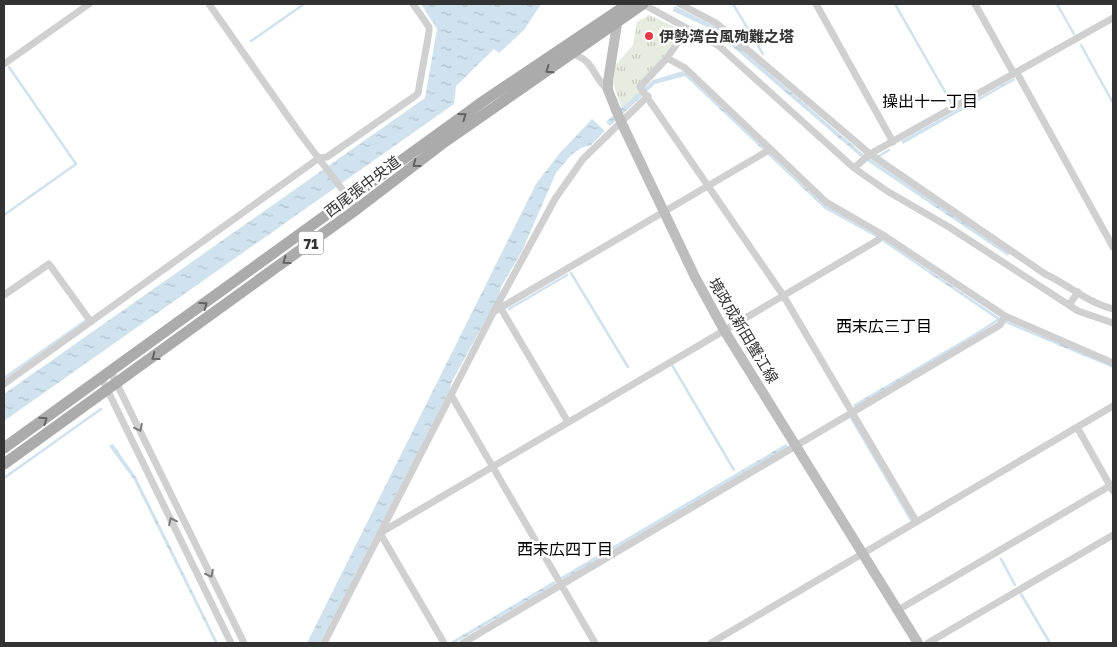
<svg xmlns="http://www.w3.org/2000/svg" width="1117" height="647" font-family="'Golos Text','Noto Sans JP',sans-serif">
	<style>
		.park { fill: url(#park-tufts) }
		.water { fill: url(#water-ripples) }
		.lines { fill: none; stroke-linecap: round; stroke-linejoin: round }
		.stream { stroke: #cfe2ee; stroke-width: 2.5 }
		.minor { stroke: #d0d0d0; stroke-width: 7 }
		.secondary { stroke: #bdbdbd; stroke-width: 10 }
		.primary { stroke: #ababab; stroke-width: 11 }
		.secondary-bridge { stroke: #bdbdbd; stroke-width: 10 }
		.oneway { stroke: #636363 }
		.oneway2 { stroke: #7a7a7a }
		.poi-dot { fill: #e63946; stroke: #fff; stroke-width: 2 }
		.labels { text-anchor: middle; dominant-baseline: central; stroke-width: 5; stroke-linejoin: round; paint-order: stroke }
		.shield { fill: #fff; stroke: #707070; stroke-width: 1 }
		.shield-label { font-size: 14px; font-weight: bold; fill: #333 }
		.poi-label { font-size: 15px; font-weight: bold; fill: #333; stroke: #fff; text-anchor: start }
		.street-label { font-size: 15px; fill: #333; stroke: #fff }
		.neighbourhood-label { font-size: 16px; fill: #000; stroke: #fff }
	</style>
	<defs>
		<pattern id="park-tufts" width="24" height="20" patternUnits="userSpaceOnUse" patternTransform="scale(1.25)"><rect width="24" height="20" fill="#e6ecdf"/><path d="M3 7l-1-3M5 7V3M7 7l1-3M15 17l-1-3M17 17v-4M19 17l1-3" fill="none" stroke="#c6cbc0"/></pattern>
		<pattern id="water-ripples" width="26" height="14" patternUnits="userSpaceOnUse" patternTransform="scale(1.25)"><rect width="26" height="14" fill="#cfe2ee"/><path d="M2 4q2-2 4 0t4 0M15 11q2-2 4 0t4 0" fill="none" stroke="#b2c2cd"/></pattern>
	</defs>
	<rect width="100%" height="100%" fill="#fff"/>
	<!-- park -->
	<path class="park" d="M 649,15 L 681,30 L 665,55 L 638,86 L 640,94 L 622,109 L 613,83 L 615,66 L 633,45 L 637,22 Z"/>
	<!-- water -->
	<path class="water" d="M 421,4 L 541,4 L 524,30 L 499,53 L 494,49 L 456,86 L 454,104 L 4,421 L 4,394 L 425,98 L 437,29 Z
		M 675,6 L 716,27 L 863,154 L 1010,252 L 1008,256 L 861,157 L 713,30 L 673,11 Z
		M 683,71 L 823,204 L 883,239 L 1000,318 L 1113,365 L 1113,368 L 998,320 L 876,237 L 825,209 L 685,76 L 655,84 L 610,126 L 606,122 L 653,80 Z
		M 1014,78 L 1015,80 L 903,144 L 901,141 Z
		M 592,119 L 605,131 L 591,145 L 581,148 L 571,155 L 556,173 L 522,251 L 501,287 L 499,296 L 451,383 L 450,390 L 320,643 L 307,643 L 536,184 L 559,154 Z
		M 979,331 L 980,333 L 855,408 L 853,405 Z
		M 113,444 L 136,477 L 218,643 L 215,643 L 134,480 L 109,446 Z
		M 786,444 L 788,447 L 563,580 L 561,577 Z
		M 554,581 L 556,584 L 455,643 L 449,643 Z"/>
	<g class="lines">
		<!-- stream -->
		<path class="stream" d="M 733,4 L 763,54
			M 895,4 L 952,104
			M 1057,4 L 1074,34
			M 251,41 L 304,4
			M 1081,45 L 1113,103
			M 879,156 L 889,150
			M 4,215 L 76,164 L 9,67
			M 571,273 L 628,367
			M 509,309 L 567,275
			M 978,333 L 999,319
			M 672,365 L 734,470
			M 4,378 L 85,321
			M 850,416 L 911,520
			M 4,478 L 101,409
			M 1001,559 L 1015,585
			M 1021,594 L 1050,643"/>
		<!-- minor -->
		<path class="minor" d="M 209,4 L 301,135 L 357,209
			M 643,4 L 719,46 L 854,168 L 887,191 L 949,227 L 1078,311 L 1113,323
			M 680,4 L 716,23 L 870,154 L 1045,274 C 1069,285 1088,303 1113,309
			M 816,4 L 893,142
			M 975,4 L 1014,74
			M 687,29 L 667,58 L 640,87 L 783,295 L 916,521
			M 573,54 C 596,62 592,77 608,90
			M 667,58 L 685,68 L 826,202 L 883,235 L 1005,316 L 1113,363
			M 4,64 L 89,4
			M 1017,73 L 1113,247
			M 854,168 L 870,154 L 1113,18
			M 4,295 L 49,264 L 91,322
			M 1069,305 L 1078,292
			M 500,307 L 568,422
			M 495,311 L 769,150
			M 111,372 L 244,643
			M 102,379 L 231,643
			M 4,384 L 319,158 L 327,157 L 415,96 L 418,93 L 429,32 L 429,27 L 413,4
			M 451,395 L 595,643
			M 1077,427 L 1113,491
			M 380,533 L 878,240 L 883,235
			M 380,533 L 444,643
			M 898,610 L 1113,484
			M 324,643 L 494,311 L 555,199 L 583,159 L 648,96
			M 463,643 L 1000,325 L 1005,316
			M 711,643 L 1113,406
			M 928,643 L 1113,535"/>
		<!-- secondary -->
		<path class="secondary" d="M 616,110 L 608,90 L 608,81 L 618,18
			M 624,128 L 695,277 L 724,330 L 918,643"/>
		<!-- primary -->
		<path class="primary" d="M 4,448 L 485,100 L 628,4
			M 4,464 L 357,209 L 446,141 L 643,4"/>
		<!-- secondary-bridge -->
		<path class="secondary-bridge" d="M 616,110 L 624,128"/>
	</g>
	<!-- one-way arrows -->
	<defs><path id="oneway-chevron" d="M-2-3.5L2.5 0L-2 3.5" fill="none" stroke-width="1.6" stroke-linecap="round" stroke-linejoin="round" transform="scale(1.25)"/></defs>
	<g class="oneway">
		<use href="#oneway-chevron" transform="translate(549 70) rotate(145)"/>
		<use href="#oneway-chevron" transform="translate(463 116) rotate(-36)"/>
		<use href="#oneway-chevron" transform="translate(416 164) rotate(143)"/>
		<use href="#oneway-chevron" transform="translate(286 261) rotate(144)"/>
		<use href="#oneway-chevron" transform="translate(204 305) rotate(-36)"/>
		<use href="#oneway-chevron" transform="translate(155 357) rotate(144)"/>
		<use href="#oneway-chevron" transform="translate(44 420) rotate(-35)"/>
	</g>
	<g class="oneway2">
		<use href="#oneway-chevron" transform="translate(139 428) rotate(64)"/>
		<use href="#oneway-chevron" transform="translate(172 521) rotate(-116)"/>
		<use href="#oneway-chevron" transform="translate(210 574) rotate(64)"/>
	</g>
	<!-- markers -->
	<circle class="poi-dot" cx="649" cy="36" r="5"/>
	<g class="labels">
		<!-- shield labels -->
		<rect class="shield" x="298.5" y="231.5" width="25" height="23" rx="4"/>
		<g class="shield-label">
			<text x="311" y="243">71</text>
		</g>
		<!-- poi labels -->
		<g class="poi-label">
			<text x="659" y="36">伊勢湾台風殉難之塔</text>
		</g>
		<!-- street labels -->
		<g class="street-label">
			<text transform="translate(362 186) rotate(-37)">西尾張中央道</text>
			<text transform="translate(744 330) rotate(59)">境政成新田蟹江線</text>
		</g>
		<!-- neighbourhood labels -->
		<g class="neighbourhood-label">
			<text x="930" y="101">操出十一丁目</text>
			<text x="884" y="326">西末広三丁目</text>
			<text x="565" y="549">西末広四丁目</text>
		</g>
	</g>
	<!-- border -->
	<rect width="1117" height="647" fill="none" stroke="#333333" stroke-width="10"/>
</svg>
